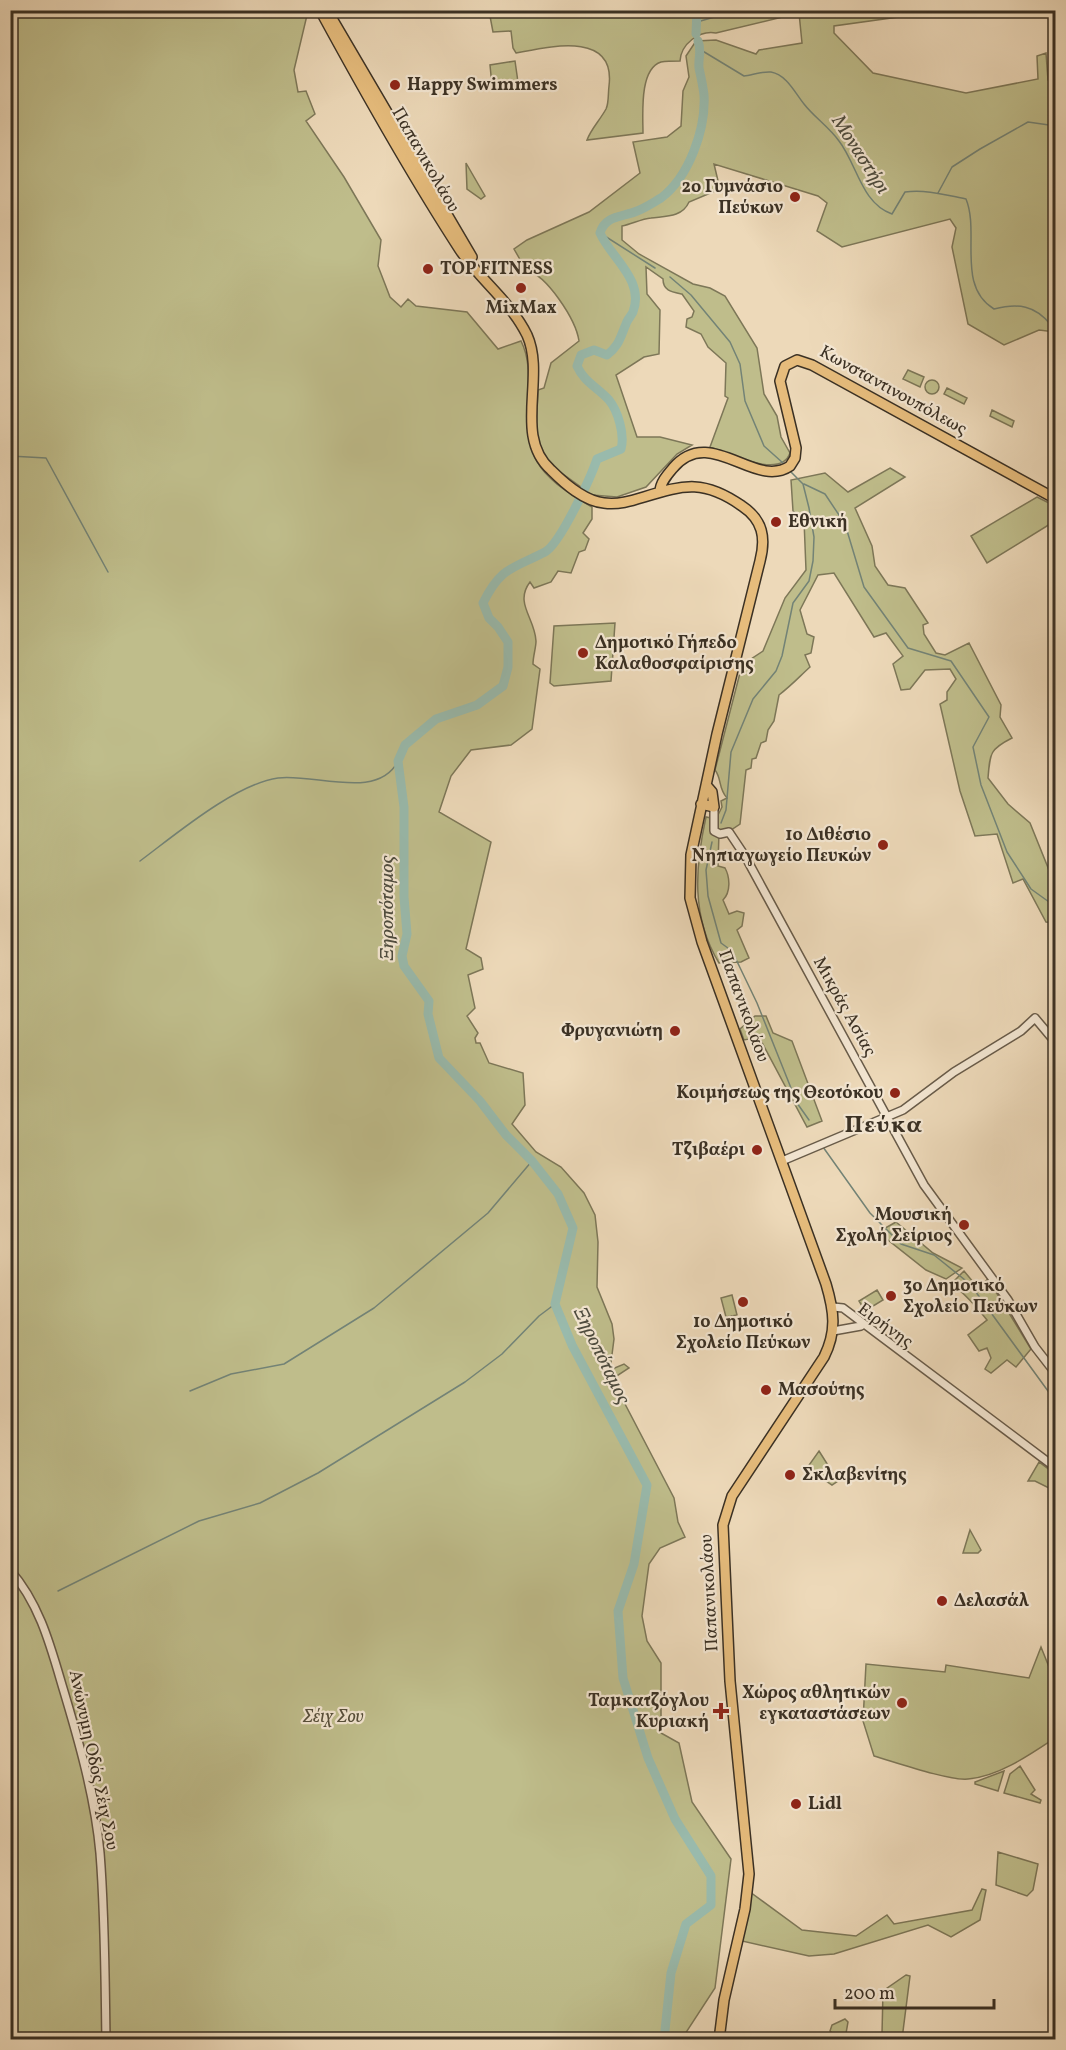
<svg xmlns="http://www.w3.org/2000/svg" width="1066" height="2050" font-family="Vollkorn,serif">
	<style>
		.green { fill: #bfbd8b; stroke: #7d7758; stroke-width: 1.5 }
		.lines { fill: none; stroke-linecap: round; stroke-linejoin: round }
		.stream { stroke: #738376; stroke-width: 1.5 }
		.river { stroke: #99baac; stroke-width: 9 }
		.minor-casing { stroke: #685b49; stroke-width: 10 }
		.major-casing { stroke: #3b3124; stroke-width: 12 }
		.minor { stroke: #f3e6d2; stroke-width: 7 }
		.major { stroke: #e6bc7c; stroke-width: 9 }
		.poi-dot { fill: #8f2418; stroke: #f3e6d2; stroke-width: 2 }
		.labels { text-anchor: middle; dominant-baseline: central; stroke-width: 4.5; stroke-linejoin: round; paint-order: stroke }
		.poi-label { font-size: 18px; font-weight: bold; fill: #3b3124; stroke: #f3e6d2; text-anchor: start }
		.street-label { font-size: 18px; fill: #3b3124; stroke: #f3e6d2 }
		.park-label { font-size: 18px; font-style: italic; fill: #554d39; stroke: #f3e6d2 }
		.water-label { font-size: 20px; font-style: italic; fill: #4e4c3f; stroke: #f3e6d2 }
		.district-label { font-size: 24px; font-weight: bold; letter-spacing: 1.5px; fill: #3b3124; stroke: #f3e6d2 }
	</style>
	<rect width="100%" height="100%" fill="#edd9b9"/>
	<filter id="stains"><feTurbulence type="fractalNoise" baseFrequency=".00333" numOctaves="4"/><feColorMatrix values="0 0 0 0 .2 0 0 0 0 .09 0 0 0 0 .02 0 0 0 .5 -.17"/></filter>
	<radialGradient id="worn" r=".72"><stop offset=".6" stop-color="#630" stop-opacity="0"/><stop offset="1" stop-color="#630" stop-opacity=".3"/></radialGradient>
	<!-- green -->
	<path class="green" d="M 11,11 L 308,11 L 294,70 L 298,92 L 306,91 L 315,114 L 306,121 L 344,177 L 381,240 L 378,266 L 390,297 L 401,307 L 408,299 L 416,306 L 467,312 L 498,349 L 521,341 C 529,357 529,374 528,391 C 525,459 534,473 592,507 L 592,519 L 583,533 L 589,539 L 585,550 L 579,552 L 571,573 L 558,571 L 551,582 L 534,588 L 530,582 C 514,603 535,618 536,641 C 536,648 533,656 533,664 L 540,669 L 532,729 L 511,745 L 471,750 L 451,776 L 439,812 L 491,842 L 466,949 L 481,958 L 483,969 L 468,975 L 475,1008 L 467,1016 L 478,1033 L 475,1038 L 476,1043 L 480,1043 L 489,1063 L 523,1073 L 525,1105 L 512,1124 L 536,1152 L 561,1167 L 584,1193 L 595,1215 L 598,1242 L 597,1287 L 612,1324 L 614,1339 L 610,1370 L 624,1364 L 629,1368 L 612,1379 L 674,1498 L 678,1522 L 685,1537 L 660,1548 L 649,1564 L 642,1616 L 647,1641 L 661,1663 L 661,1733 L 679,1743 L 692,1802 L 731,1859 L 715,1988 L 685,2034 L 684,2039 L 11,2040 Z
		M 489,11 L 942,11 L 834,26 L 834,33 L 873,73 L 966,93 L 1038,79 L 1037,56 L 1046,53 L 1048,80 L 1056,79 L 1055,332 L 1039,330 L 1004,345 L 968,324 L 952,247 L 956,228 L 950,219 L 842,247 L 817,231 L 827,203 L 818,196 L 714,164 L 720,189 L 689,202 C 682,218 664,216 651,218 C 641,219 632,224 622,226 L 622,240 L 639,254 L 693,284 L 710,288 L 725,296 L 757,348 L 764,394 L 777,416 L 781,437 L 790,453 C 781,480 729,453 710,447 L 728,398 L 725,396 L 726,363 L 708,347 L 701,334 L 686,327 L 687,319 L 692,317 L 694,311 L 682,294 C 672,292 663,291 663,279 L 646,267 L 647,294 L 660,310 L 659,354 L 644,357 L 616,375 L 637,437 L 660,437 L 692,445 L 677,454 L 646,487 L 617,497 L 592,495 L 552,466 L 541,452 L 536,433 L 538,390 L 544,388 L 551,363 L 579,341 C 576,320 547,275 526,270 L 514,249 L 527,240 L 589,212 L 640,173 L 633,142 L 667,137 L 681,126 L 683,91 L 689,77 L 686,56 L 696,41 L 716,40 L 756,54 L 759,50 L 802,43 L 799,13 L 716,33 C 699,30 681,44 680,61 C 674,61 667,61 661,62 C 639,69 643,115 643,133 L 587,140 C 591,129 600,120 606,109 C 609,103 608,93 609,86 C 616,30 548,47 516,53 L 513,48 L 511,31 L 493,32 Z
		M 515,61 L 518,82 L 492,86 L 490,65 Z
		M 466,163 L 485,196 L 481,199 L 467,189 Z
		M 908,370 L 924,377 L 920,387 L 903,379 Z
		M925 387a7 7 0 1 1 14 0a7 7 0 1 1-14 0Z
		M 947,388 L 967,398 L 964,404 L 944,394 Z
		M 992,410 L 1014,421 L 1012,427 L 990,416 Z
		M 890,468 L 905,477 L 855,508 L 872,546 L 875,566 L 888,585 L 905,588 L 928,623 L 923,625 L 924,634 L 936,653 L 945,655 L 969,643 L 1001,705 L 1000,717 L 1012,738 C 990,749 990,753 988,778 L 1008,804 L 1030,823 L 1055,885 L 1055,923 L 1046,922 L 1023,879 L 1013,883 L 997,834 L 975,836 L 960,791 L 940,704 L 947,700 L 947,692 L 956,679 L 950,669 L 925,670 L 910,689 L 901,690 L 893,664 L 903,656 L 886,633 L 874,637 L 834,573 L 818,575 L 800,610 L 807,634 L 814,637 L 811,653 L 805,655 L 810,667 C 799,677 793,684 779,695 L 774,721 L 768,730 L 766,741 L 761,743 L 756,758 L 752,759 L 751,768 L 746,770 L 740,824 L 731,830 L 719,832 L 718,866 L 725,868 C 730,877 731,892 723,900 L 729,914 L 737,911 L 744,913 L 742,926 L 737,930 L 749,958 L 741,962 L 719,963 C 691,917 695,867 706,817 L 716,819 L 722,807 L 721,801 L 727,798 C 718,788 722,779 715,770 L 742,665 L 763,651 L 785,598 L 806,570 L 804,520 L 793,511 L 791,480 L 825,473 L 848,492 Z
		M 1037,497 L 1055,506 L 1055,521 L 987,563 L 971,536 Z
		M 615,623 L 611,681 L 554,686 L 550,683 L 554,626 Z
		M 755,1016 L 766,1016 L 773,1033 L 792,1041 L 822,1121 L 807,1127 L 759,1037 L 744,1040 L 740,1029 Z
		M 896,1222 L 933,1253 L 962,1268 L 946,1279 L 926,1270 L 878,1232 Z
		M 964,1271 L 978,1288 L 988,1279 L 1031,1349 L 1016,1367 L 1007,1360 L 991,1373 L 985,1369 L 991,1358 L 987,1348 L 979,1351 L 968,1335 L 987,1320 C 980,1311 961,1289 951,1284 Z
		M 877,1290 L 883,1300 L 865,1311 L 859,1301 Z
		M 732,1295 L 737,1315 L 726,1317 L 721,1298 Z
		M 819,1451 L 838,1481 L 832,1485 L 807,1468 Z
		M 1039,1462 L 1055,1474 L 1055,1491 L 1035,1481 L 1028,1481 Z
		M 970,1530 L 981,1550 L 978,1553 L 963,1553 Z
		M 1041,1647 L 1055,1682 L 1055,1738 C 1031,1754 998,1777 968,1779 C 949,1781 895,1762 874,1756 L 863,1721 L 866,1664 L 945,1672 L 946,1665 L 1029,1678 Z
		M 1020,1766 L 1035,1790 L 1031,1794 L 1041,1800 L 1040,1803 L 1004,1793 L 1010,1774 Z
		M 1004,1771 L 998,1791 L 975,1784 L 975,1782 Z
		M 998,1852 L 1038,1864 L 1033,1890 L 1027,1896 L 996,1885 Z
		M 982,1889 L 986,1890 L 980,1920 L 951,1937 L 928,1925 L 834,1954 L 809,1956 L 742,1941 L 750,1892 L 802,1930 L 856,1936 L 887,1915 L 894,1924 L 972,1910 Z
		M 906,1975 L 910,1976 L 902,2039 L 885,2039 L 882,2034 L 883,1991 Z
		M 845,2019 L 848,2022 L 845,2039 L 839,2039 L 830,2031 L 832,2025 Z"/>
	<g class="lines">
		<!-- stream -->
		<path class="stream" d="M 697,22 L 739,10
			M 701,50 L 744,76 C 752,75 763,71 771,72 C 787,75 795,93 804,104 C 814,117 829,127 839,141 C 857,164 861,203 892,214 L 905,192 C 925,189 946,195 966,199 C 980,233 956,286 994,309 C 1018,303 1035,305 1051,325 L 1056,326
			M 938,193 L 952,167 L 980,149 L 1028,122 L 1056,126
			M 600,233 L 655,268
			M 670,277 L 691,295 L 730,342 L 740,364 L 745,401 L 764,446 L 783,463
			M 10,456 L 46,458 L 108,572
			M 804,484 L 825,494 L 845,524 L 864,587 L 908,648 L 951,661 L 989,717 L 973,747 L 981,785 L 1007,852 L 1031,889 L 1056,907
			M 721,823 L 726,810 L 731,752 L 753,699 L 776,671 L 782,656 L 793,603 L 809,581 L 813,561 L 814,537 L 809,508 L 803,484 L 790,471
			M 712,842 L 706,870 L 708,896 L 721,943 L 732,951 L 757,1003 L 797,1103 L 809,1120
			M 140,861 C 175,835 235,784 278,778 C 314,773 378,801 398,761
			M 823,1147 L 870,1213 L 901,1244 L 934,1255 L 970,1284 L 1056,1402
			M 190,1391 L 231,1374 L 284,1364 L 374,1308 L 488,1213 L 532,1161
			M 58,1591 L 199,1521 L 260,1503 L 318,1473 L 465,1382 L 502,1354 L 539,1316 L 555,1304"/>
		<!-- river -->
		<path class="river" d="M 696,34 L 697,10
			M 664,2040 L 671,1973 L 686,1924 L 711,1905 L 711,1876 L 675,1819 L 648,1758 L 623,1678 L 618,1611 L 634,1564 L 647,1485 L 572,1345 L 555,1304 L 573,1228 L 558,1194 L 532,1161 L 506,1135 L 480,1101 L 439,1058 L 428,1014 L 429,1001 L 404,966 L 402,956 L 407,934 L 404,897 L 404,807 L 398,761 L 405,745 L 436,719 L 477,705 L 503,686 L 508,667 L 508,642 L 498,627 L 489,618 L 483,603 C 501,567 512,569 545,552 C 560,544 591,477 597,459 L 621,449 C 625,435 618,411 609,400 C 597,387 584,382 577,366 L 581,355 L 594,350 L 607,355 C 619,346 620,338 626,324 C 627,320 631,316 633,312 C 645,280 611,258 600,233 C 605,215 623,217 637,211 C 645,208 654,202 661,198 C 689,177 706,129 704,95 C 703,86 701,77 699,68 C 698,58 702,51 698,41"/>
		<defs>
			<path id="minor" d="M 714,807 L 714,831 L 720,834 L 729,832 L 745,856 L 924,1185 L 1008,1300 L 1035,1347 L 1056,1374
				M 782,1161 L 903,1110 L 954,1072 L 1021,1031 L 1035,1018 L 1056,1043
				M 833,1307 L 843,1308 L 1056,1468
				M 833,1331 L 861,1326
				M 10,1570 C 39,1603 50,1644 62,1685 C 78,1738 95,1797 100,1853 C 105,1915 105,1978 106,2040"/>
			<path id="major" d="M 320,10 C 364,91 410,173 460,250 C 480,280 511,302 527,335 C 546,377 513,436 551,470 C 565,484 584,501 604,503 C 618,505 631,501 644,497 C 685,484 705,480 742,506 C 763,520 766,538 760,561 L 717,734 L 691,855 L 690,898 L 702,942 L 826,1284 C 834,1311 837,1331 824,1357 L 732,1496 L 723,1525 L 730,1681 L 749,1874 L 745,1909 L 724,2000 L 719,2040
				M 327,10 L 472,257
				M 660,492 C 660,483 667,475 673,468 C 710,424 755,490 790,466 L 795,458 L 796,448 L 780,381 L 785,366 L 797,360 L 812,365 L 1056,499
				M 701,804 L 714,807 L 712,792 L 706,785"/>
		</defs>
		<!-- minor casing -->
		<use href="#minor" class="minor-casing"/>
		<!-- major casing -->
		<use href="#major" class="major-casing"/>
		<!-- minor -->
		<use href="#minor" class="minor"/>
		<!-- major -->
		<use href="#major" class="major"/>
	</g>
	<!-- markers -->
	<g class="poi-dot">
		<circle cx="395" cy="85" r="6"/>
		<circle cx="795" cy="197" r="6"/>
		<circle cx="428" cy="269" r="6"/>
		<circle cx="521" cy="288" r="6"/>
		<circle cx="776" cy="522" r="6"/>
		<circle cx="583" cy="653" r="6"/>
		<circle cx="883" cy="845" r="6"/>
		<circle cx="675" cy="1031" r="6"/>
		<circle cx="895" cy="1093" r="6"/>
		<circle cx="757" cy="1150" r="6"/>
		<circle cx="964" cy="1225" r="6"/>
		<circle cx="891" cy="1296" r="6"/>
		<circle cx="743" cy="1302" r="6"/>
		<circle cx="766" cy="1390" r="6"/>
		<circle cx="790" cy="1475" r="6"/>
		<circle cx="942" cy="1601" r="6"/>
		<circle cx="902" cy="1703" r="6"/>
		<path d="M718 1702h6v6h6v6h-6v6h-6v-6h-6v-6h6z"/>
		<circle cx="796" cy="1804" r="6"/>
	</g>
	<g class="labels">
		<!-- poi labels -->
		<g class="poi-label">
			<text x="407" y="85">Happy Swimmers</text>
			<text x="783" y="187" text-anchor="end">2ο Γυμνάσιο<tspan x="783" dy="21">Πεύκων</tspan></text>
			<text x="440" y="269">TOP FITNESS</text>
			<text x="521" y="308" text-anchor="middle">MixMax</text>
			<text x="788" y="522">Εθνική</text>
			<text x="595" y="643">Δημοτικό Γήπεδο<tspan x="595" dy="21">Καλαθοσφαίρισης</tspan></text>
			<text x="871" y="835" text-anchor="end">1ο Διθέσιο<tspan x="871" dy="21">Νηπιαγωγείο Πευκών</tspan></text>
			<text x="663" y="1031" text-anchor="end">Φρυγανιώτη</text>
			<text x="883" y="1093" text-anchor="end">Κοιμήσεως της Θεοτόκου</text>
			<text x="745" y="1150" text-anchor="end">Τζιβαέρι</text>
			<text x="952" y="1215" text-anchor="end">Μουσική<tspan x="952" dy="21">Σχολή Σείριος</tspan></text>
			<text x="903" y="1286">3ο Δημοτικό<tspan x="903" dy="21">Σχολείο Πεύκων</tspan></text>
			<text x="743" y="1322" text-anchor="middle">1ο Δημοτικό<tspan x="743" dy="21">Σχολείο Πεύκων</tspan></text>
			<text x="778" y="1390">Μασούτης</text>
			<text x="802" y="1475">Σκλαβενίτης</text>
			<text x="954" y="1601">Δελασάλ</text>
			<text x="890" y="1693" text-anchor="end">Χώρος αθλητικών<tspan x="890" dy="21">εγκαταστάσεων</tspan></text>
			<text x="709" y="1701" text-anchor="end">Ταμκατζόγλου<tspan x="709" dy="21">Κυριακή</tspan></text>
			<text x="808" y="1804">Lidl</text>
		</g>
		<!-- street labels -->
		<g class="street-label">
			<text transform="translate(425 160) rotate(60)">Παπανικολάου</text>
			<text transform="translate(893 391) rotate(29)">Κωνσταντινουπόλεως</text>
			<text transform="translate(743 1006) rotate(70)">Παπανικολάου</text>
			<text transform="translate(844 1007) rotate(61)">Μικράς Ασίας</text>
			<text transform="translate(885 1326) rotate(36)">Ειρήνης</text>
			<text transform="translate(710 1593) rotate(-93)">Παπανικολάου</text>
			<text transform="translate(93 1760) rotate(78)">Ανώνυμη Οδός Σέιχ Σου</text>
		</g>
		<!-- park labels -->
		<g class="park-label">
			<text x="333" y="1717">Σέιχ Σου</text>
		</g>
		<!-- water labels -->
		<g class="water-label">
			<text transform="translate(860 155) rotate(57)">Μοναστήρι</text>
			<text transform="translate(388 908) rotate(-90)">Ξηροπόταμος</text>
			<text transform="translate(601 1356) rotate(64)">Ξηροπόταμος</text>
		</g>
		<!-- district labels -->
		<g class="district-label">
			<text x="884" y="1126">Πεύκα</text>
		</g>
	</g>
	<!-- margin -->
	<rect width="1066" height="2050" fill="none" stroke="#edd9b9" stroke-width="36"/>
	<rect x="12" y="12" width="1042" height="2026" fill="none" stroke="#3b3124" stroke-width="3"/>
	<rect x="18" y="18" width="1030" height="2014" fill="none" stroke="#3b3124" stroke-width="1.5"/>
	<!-- scale -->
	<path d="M835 1999v9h159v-9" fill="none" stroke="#3b3124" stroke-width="3"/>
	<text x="844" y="1999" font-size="18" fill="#3b3124" stroke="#f3e6d2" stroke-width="4.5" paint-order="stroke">200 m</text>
	<rect width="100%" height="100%" filter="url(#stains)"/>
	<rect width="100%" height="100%" fill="url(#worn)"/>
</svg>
